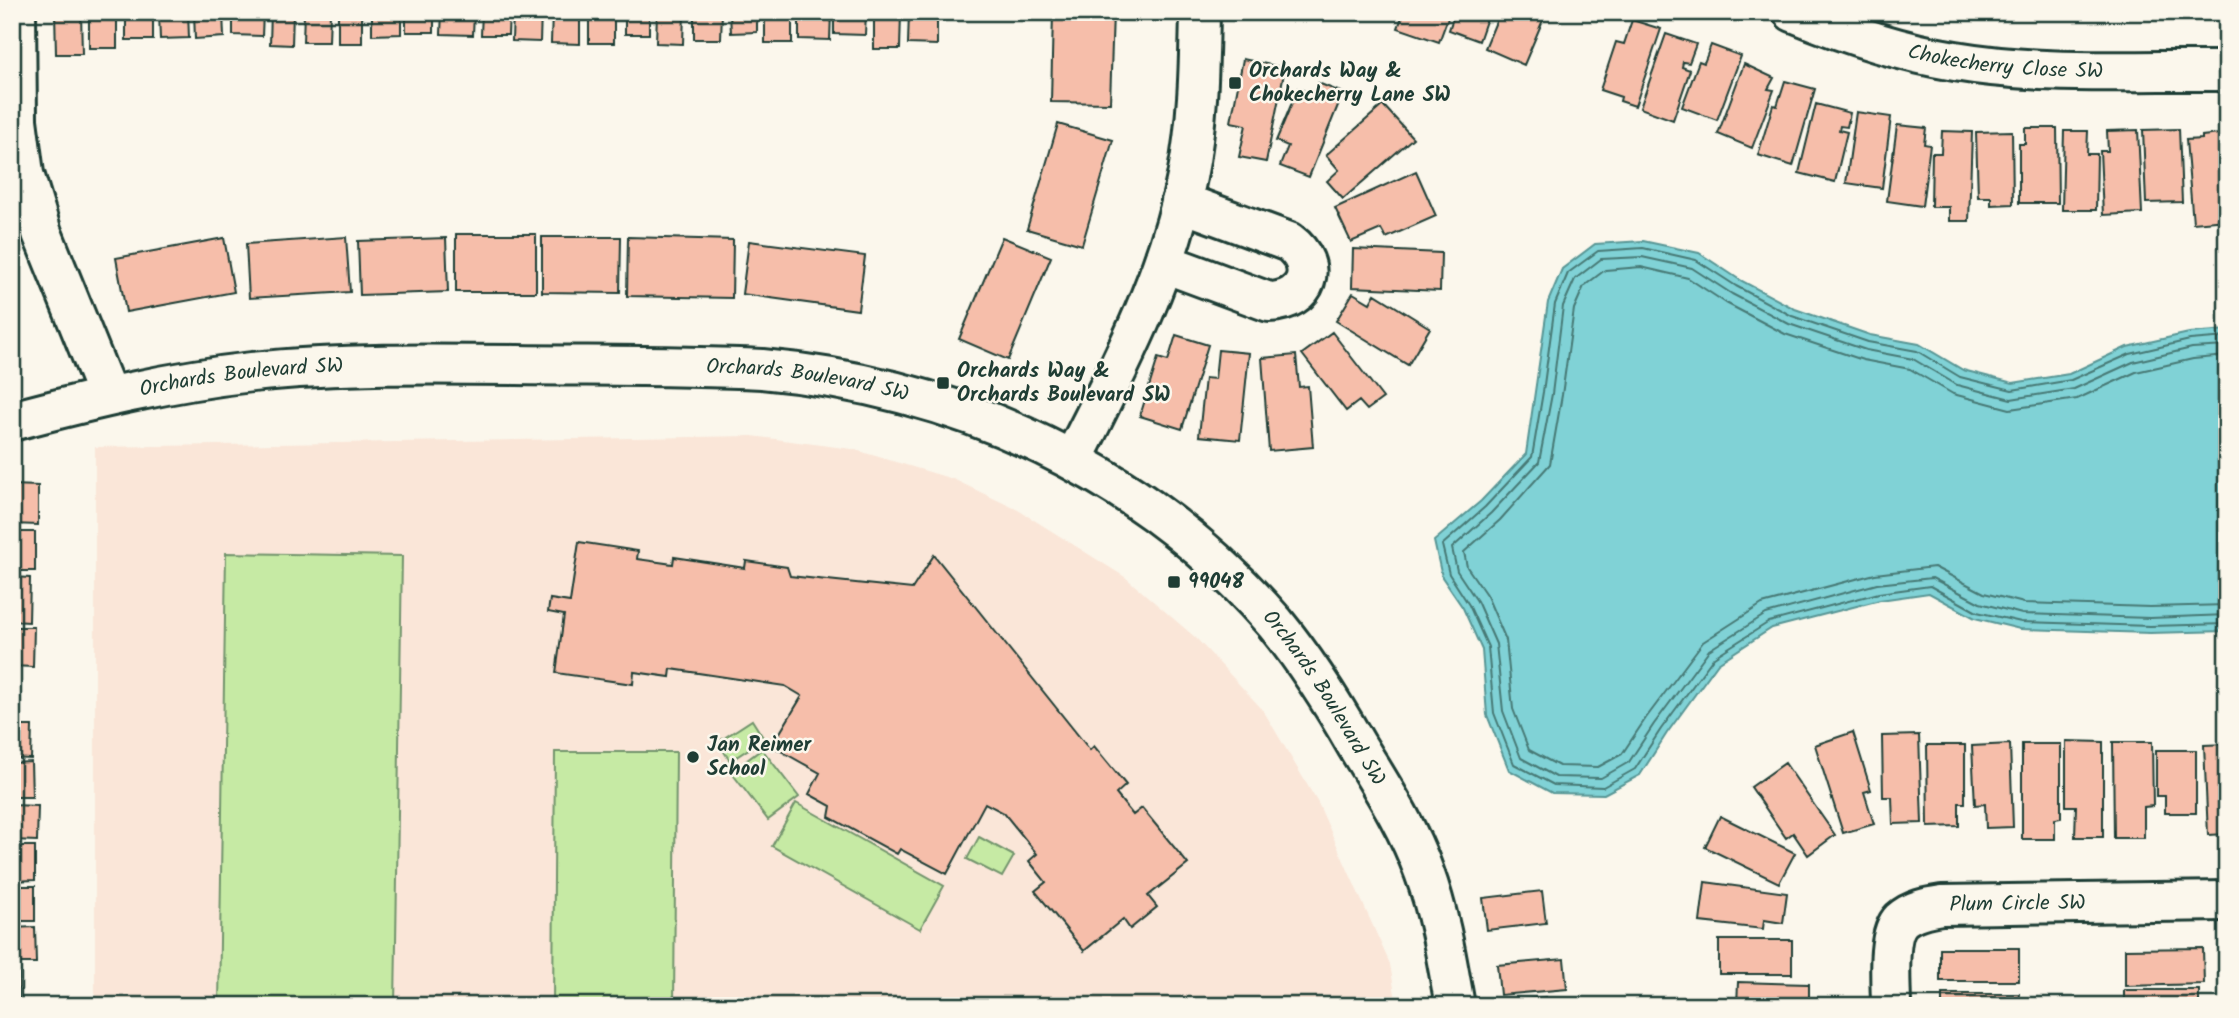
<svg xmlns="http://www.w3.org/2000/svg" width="2239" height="1018" font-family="Kalam,sans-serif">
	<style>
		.built { fill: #fae6d8 }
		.green { fill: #c6eaa4; stroke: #72946c; stroke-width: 2 }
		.water { fill: #80d2d6; stroke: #599695; stroke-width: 2 }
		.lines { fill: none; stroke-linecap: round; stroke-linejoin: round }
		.shore { stroke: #467975; stroke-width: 2 }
		.building { fill: #f6beaa; stroke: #1f3d34; stroke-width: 2 }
		.minor-casing { stroke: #1f3d34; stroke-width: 44 }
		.minor { stroke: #fbf7ec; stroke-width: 38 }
		.poi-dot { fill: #1f3d34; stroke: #fbf7ec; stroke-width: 2.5 }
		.labels { text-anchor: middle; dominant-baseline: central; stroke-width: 5; stroke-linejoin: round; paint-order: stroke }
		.street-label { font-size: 21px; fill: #1f3d34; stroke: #fbf7ec }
		.poi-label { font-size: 21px; font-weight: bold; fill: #1f3d34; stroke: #fbf7ec; text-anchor: start }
	</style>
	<rect width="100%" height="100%" fill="#fbf7ec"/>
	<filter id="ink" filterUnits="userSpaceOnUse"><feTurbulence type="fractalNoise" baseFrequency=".0143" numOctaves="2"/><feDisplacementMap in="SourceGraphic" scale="14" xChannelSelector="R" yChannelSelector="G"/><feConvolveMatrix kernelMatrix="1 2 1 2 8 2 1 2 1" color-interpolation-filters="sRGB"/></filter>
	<g filter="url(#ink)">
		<!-- built -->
		<path class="built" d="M 752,436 L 852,449 L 953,479 L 1018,510 L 1125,577 L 1196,638 L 1263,710 L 1318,803 L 1390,964 L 1397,1006 L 95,1006 L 95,447 Z"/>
		<!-- green -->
		<path class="green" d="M 226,553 L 402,556 L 395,1006 L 219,1006 Z
			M 752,720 L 764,739 L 730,761 L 718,742 Z
			M 762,749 L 799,797 L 768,820 L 731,772 Z
			M 555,752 L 676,752 L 674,1006 L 553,1006 Z
			M 796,803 L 944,886 L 920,929 L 772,846 Z
			M 979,837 L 1014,856 L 1002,877 L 967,859 Z"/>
		<!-- water -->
		<path class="water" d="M 1643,241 L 1699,253 L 1740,280 L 1795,309 L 1870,335 L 1919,344 L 1963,370 L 2013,383 L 2069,374 L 2127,347 L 2189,333 L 2227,330 L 2227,631 L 2150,633 L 2020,629 L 1975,618 L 1929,593 L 1880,600 L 1772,628 L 1718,663 L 1667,733 L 1640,775 L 1604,794 L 1552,793 L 1509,770 L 1487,715 L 1482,650 L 1463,608 L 1442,577 L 1434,541 L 1481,501 L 1526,454 L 1548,302 L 1562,269 L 1595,244 Z"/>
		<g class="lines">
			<!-- shore -->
			<path class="shore" d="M 2227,337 L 2190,340 L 2130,354 L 2071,380 L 2012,390 L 1960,377 L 1917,351 L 1868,342 L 1792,316 L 1736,286 L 1696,260 L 1643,248 L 1598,251 L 1568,273 L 1555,304 L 1543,392 L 1532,457 L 1485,507 L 1442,545 L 1449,574 L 1469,605 L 1488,647 L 1494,713 L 1514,764 L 1554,785 L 1603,787 L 1635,769 L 1661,729 L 1714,657 L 1769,622 L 1879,593 L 1930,586 L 1977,612 L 2021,622 L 2150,626 L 2227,624
				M 2227,346 L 2192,348 L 2133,362 L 2074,389 L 2011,399 L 1957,385 L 1913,359 L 1866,350 L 1789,324 L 1732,294 L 1692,268 L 1642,257 L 1601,259 L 1575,279 L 1563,306 L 1552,394 L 1539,462 L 1491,513 L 1452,548 L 1457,571 L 1477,601 L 1496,644 L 1503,711 L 1521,758 L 1556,777 L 1601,778 L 1629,762 L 1654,724 L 1709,650 L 1766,614 L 1877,584 L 1932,578 L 1980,603 L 2022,614 L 2150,618 L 2227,615
				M 2227,356 L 2193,359 L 2136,372 L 2077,399 L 2010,409 L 1953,394 L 1910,369 L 1863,360 L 1785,334 L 1726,303 L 1688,278 L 1641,267 L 1605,270 L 1584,286 L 1574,309 L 1562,395 L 1550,464 L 1500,520 L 1464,552 L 1467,567 L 1487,596 L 1506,640 L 1513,709 L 1529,750 L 1559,766 L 1598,767 L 1622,754 L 1646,718 L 1703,642 L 1762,604 L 1875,574 L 1934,567 L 1984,593 L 2024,603 L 2150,607 L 2227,605"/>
		</g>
		<!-- building -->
		<path class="building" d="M 55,12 L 81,12 L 82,54 L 56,54 Z
			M 89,12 L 117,12 L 117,48 L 89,48 Z
			M 126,12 L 153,12 L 153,40 L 126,40 Z
			M 159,12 L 188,12 L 189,38 L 160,39 Z
			M 194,12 L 223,12 L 224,37 L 195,39 Z
			M 233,12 L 263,12 L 262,36 L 233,35 Z
			M 271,12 L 293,12 L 292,45 L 270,44 Z
			M 304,12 L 330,12 L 329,42 L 303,42 Z
			M 338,12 L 362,12 L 362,43 L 338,43 Z
			M 372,12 L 401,12 L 401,34 L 372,35 Z
			M 406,12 L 434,12 L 434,32 L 406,32 Z
			M 442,12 L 474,12 L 473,35 L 441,34 Z
			M 482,12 L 509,12 L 508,35 L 481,35 Z
			M 513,12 L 541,12 L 540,42 L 512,41 Z
			M 552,12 L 580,12 L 580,44 L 551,43 Z
			M 589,12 L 614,12 L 614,43 L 589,43 Z
			M 625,12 L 649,12 L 649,34 L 625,34 Z
			M 657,12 L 684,12 L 683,44 L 656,43 Z
			M 694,12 L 722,12 L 721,39 L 694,39 Z
			M 730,12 L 757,12 L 757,32 L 731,33 Z
			M 765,12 L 792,12 L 792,43 L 765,43 Z
			M 799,12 L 831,12 L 830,40 L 799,39 Z
			M 834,12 L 866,12 L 865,35 L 834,34 Z
			M 874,12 L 901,12 L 900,49 L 874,49 Z
			M 909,12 L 937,12 L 937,45 L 908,44 Z
			M 1053,12 L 1113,12 L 1110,103 L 1051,102 Z
			M 1404,12 L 1450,12 L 1439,42 L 1398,28 Z
			M 1455,12 L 1489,12 L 1479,41 L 1449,30 Z
			M 1500,12 L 1546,13 L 1524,65 L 1485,48 Z
			M 2141,12 L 2203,12 L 2203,18 L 2141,16 Z
			M 1632,20 L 1661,29 L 1635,106 L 1620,101 L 1621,97 L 1600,90 L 1616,42 L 1624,44 Z
			M 1666,34 L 1696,44 L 1689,63 L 1683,62 L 1682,67 L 1690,70 L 1673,120 L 1640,108 Z
			M 1711,45 L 1741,56 L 1717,120 L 1682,107 L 1699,61 L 1704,63 Z
			M 1243,59 L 1285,68 L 1266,162 L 1239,157 L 1246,125 L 1231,122 Z
			M 1744,64 L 1774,78 L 1768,89 L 1774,90 L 1752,148 L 1718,134 Z
			M 1785,81 L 1815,89 L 1793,166 L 1758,155 L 1773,105 L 1777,106 Z
			M 1318,83 L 1343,93 L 1309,177 L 1280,166 L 1288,146 L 1276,141 L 1298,88 L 1314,95 Z
			M 1816,104 L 1850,113 L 1847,127 L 1840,126 L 1839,130 L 1847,132 L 1835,182 L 1799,173 Z
			M 1383,105 L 1413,138 L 1343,199 L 1327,181 L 1339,170 L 1326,155 Z
			M 1856,112 L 1891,117 L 1882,188 L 1846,183 Z
			M 1058,124 L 1113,140 L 1082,245 L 1027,229 Z
			M 1897,125 L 1926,128 L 1924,144 L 1930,145 L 1922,206 L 1887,201 Z
			M 2025,128 L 2057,128 L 2058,203 L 2019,203 L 2019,144 L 2025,144 Z
			M 2179,129 L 2182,202 L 2146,203 L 2143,130 Z
			M 2138,130 L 2142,213 L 2103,215 L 2100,151 L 2108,151 L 2107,131 Z
			M 1942,131 L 1972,132 L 1969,221 L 1949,221 L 1949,207 L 1931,207 L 1932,153 L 1941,153 Z
			M 2012,131 L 2013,204 L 1991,205 L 1991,197 L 1978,197 L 1976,132 Z
			M 2064,131 L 2088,131 L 2087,154 L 2097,154 L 2096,210 L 2062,210 Z
			M 2219,134 L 2227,220 L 2193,223 L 2186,140 L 2202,139 L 2202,136 Z
			M 1416,171 L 1436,216 L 1386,238 L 1381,229 L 1351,242 L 1335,208 Z
			M 456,234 L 536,234 L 536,292 L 456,292 Z
			M 346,237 L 350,292 L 249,298 L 246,244 Z
			M 542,237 L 621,237 L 620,293 L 542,292 Z
			M 628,237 L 733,240 L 732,298 L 627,296 Z
			M 1002,237 L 1051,257 L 1008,360 L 959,339 Z
			M 224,238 L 234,292 L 126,312 L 116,258 Z
			M 446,238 L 448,292 L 360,295 L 358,241 Z
			M 749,241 L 865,256 L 858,310 L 742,294 Z
			M 1353,249 L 1441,253 L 1440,291 L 1352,287 Z
			M 1353,293 L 1370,303 L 1375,294 L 1430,328 L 1408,365 L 1336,321 Z
			M 1332,332 L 1383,398 L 1367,410 L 1359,401 L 1346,411 L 1302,354 Z
			M 1176,335 L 1208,345 L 1182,429 L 1140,416 L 1158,358 L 1168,361 Z
			M 1218,350 L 1249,353 L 1240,440 L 1199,436 L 1205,378 L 1215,379 Z
			M 1296,355 L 1299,387 L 1308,386 L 1313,447 L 1269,451 L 1262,358 Z
			M 12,485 L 38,486 L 38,525 L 12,524 Z
			M 12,532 L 35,532 L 35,571 L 12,571 Z
			M 579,542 L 638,551 L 637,559 L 673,564 L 674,557 L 745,568 L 746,561 L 787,567 L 790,576 L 912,589 L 934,555 L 1090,750 L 1094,746 L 1126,785 L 1116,794 L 1133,815 L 1142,808 L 1188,864 L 1148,896 L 1157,907 L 1130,929 L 1123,919 L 1084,951 L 1035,891 L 1046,882 L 1029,861 L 1037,854 L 1004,813 L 985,803 L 947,874 L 900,849 L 897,854 L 829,817 L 831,806 L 809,794 L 820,773 L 772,746 L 802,696 L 785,686 L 671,669 L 670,677 L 634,672 L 633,684 L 556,673 L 564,615 L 548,612 L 550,599 L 570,602 Z
			M 12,577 L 30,578 L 29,622 L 12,621 Z
			M 12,627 L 34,627 L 33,667 L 12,666 Z
			M 12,726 L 32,726 L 31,759 L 12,758 Z
			M 1853,732 L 1871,790 L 1864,792 L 1874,824 L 1843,833 L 1815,745 Z
			M 1919,735 L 1922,823 L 1893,824 L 1892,797 L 1883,797 L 1882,736 Z
			M 2066,741 L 2103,742 L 2103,837 L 2075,837 L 2076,806 L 2066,806 Z
			M 2113,742 L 2152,742 L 2153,806 L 2144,807 L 2144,838 L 2114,838 Z
			M 2010,744 L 2013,827 L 1986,828 L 1985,804 L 1975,805 L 1972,746 Z
			M 2022,744 L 2061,744 L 2061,818 L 2055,819 L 2055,839 L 2022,839 Z
			M 2227,744 L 2227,834 L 2208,835 L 2204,745 Z
			M 1927,745 L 1965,745 L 1965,803 L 1959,803 L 1959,826 L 1928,827 Z
			M 2156,750 L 2196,750 L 2196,813 L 2165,813 L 2165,796 L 2156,796 Z
			M 31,762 L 32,797 L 12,797 L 12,763 Z
			M 1785,763 L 1835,835 L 1808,855 L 1793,833 L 1786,838 L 1751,787 Z
			M 12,805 L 38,806 L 37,841 L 12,840 Z
			M 1720,816 L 1795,853 L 1779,883 L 1705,847 Z
			M 12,846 L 35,846 L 35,880 L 12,881 Z
			M 1705,882 L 1787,893 L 1783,923 L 1764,920 L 1763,929 L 1700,922 Z
			M 12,886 L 35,886 L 35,921 L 12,921 Z
			M 1542,891 L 1546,923 L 1487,930 L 1483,898 Z
			M 35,927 L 36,963 L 12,963 L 12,928 Z
			M 1719,940 L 1792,940 L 1792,974 L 1719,974 Z
			M 1940,948 L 2019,948 L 2019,981 L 1940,981 Z
			M 2203,948 L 2204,984 L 2125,986 L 2125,949 Z
			M 1564,959 L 1567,989 L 1500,995 L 1497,965 Z
			M 12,968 L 19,968 L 19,1002 L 12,1002 Z
			M 1738,982 L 1809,984 L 1809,1006 L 1737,1006 Z
			M 2124,990 L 2199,990 L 2199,1006 L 2124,1006 Z
			M 1942,994 L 2019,994 L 2019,1006 L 1942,1006 Z
			M 1546,997 L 1547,1006 L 1502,1006 L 1501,1002 Z"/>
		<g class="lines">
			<defs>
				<g id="minor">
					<path d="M 16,12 L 17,120 L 24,174 L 42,233 L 108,396"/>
					<path id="s1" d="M 1793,12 C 1846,34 1899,52 1955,61 C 2042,76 2139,70 2227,71"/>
					<path d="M 1164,263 L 1269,302 C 1308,301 1320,265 1289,242 L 1181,202"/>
					<path id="s2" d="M 12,421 C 91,400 170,381 252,372 C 340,363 429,364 517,365 C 599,366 681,365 762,369 C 960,387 1144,471 1275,623 C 1306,661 1333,704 1357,746 C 1382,787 1408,827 1424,872 C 1440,915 1447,961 1455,1006"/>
					<path d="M 1073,459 C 1119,368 1167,278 1187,177 C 1198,123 1199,67 1200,12"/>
					<path id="s3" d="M 1891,1006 C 1891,985 1886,935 1901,920 C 1912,910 1928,907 1942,905 L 2227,901"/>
				</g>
			</defs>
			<!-- minor casing -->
			<use href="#minor" class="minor-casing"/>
			<!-- minor -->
			<use href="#minor" class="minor"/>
		</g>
	</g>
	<!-- markers -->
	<g class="poi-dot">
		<rect x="1228" y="76" width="14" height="14" rx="3.5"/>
		<rect x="936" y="376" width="14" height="14" rx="3.5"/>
		<rect x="1167" y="575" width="14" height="14" rx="3.5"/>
		<circle cx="693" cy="757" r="7"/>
	</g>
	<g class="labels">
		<!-- street labels -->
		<g class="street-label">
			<text stroke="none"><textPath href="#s1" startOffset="220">Chokecherry Close SW</textPath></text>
			<text stroke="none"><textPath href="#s2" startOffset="234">Orchards Boulevard SW</textPath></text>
			<text stroke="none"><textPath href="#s2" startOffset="802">Orchards Boulevard SW</textPath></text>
			<text stroke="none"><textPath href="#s2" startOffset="1432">Orchards Boulevard SW</textPath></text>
			<text stroke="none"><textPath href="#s3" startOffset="208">Plum Circle SW</textPath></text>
		</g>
		<!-- poi labels -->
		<g class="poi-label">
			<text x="1249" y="71">Orchards Way &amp;<tspan x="1249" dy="24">Chokecherry Lane SW</tspan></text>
			<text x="957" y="371">Orchards Way &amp;<tspan x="957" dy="24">Orchards Boulevard SW</tspan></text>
			<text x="1188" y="582">99048</text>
			<text x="707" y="745">Jan Reimer<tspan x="707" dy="24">School</tspan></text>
		</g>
	</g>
	<!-- margin -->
	<rect width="2239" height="1018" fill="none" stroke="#fbf7ec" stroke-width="42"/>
	<rect x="21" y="21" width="2197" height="976" fill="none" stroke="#1f3d34" stroke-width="2.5" filter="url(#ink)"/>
</svg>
